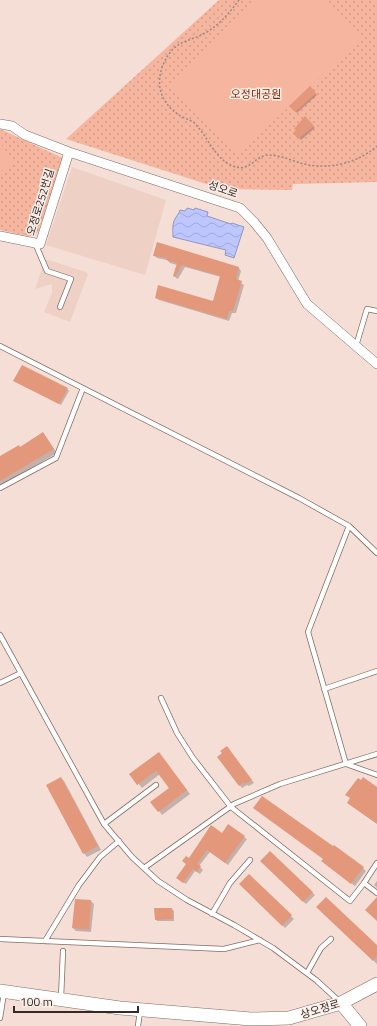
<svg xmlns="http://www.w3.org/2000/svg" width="377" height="1026" font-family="'Titillium Web','Noto Sans KR',sans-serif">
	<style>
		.built { fill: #efd0c4 }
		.grass { fill: url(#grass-dots) }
		.garden { fill: #f6b59e }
		.water { fill: url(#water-waves); stroke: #9497be }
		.shadow { fill: #0003 }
		.building { fill: #e3987c }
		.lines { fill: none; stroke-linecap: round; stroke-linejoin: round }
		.lane-casing { stroke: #816d65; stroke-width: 6 }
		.street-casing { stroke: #816d65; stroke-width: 10 }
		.secondary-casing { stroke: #816d65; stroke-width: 14 }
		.path { stroke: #9a8984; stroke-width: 1.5; stroke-dasharray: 2 2; stroke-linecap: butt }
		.lane { stroke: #fff; stroke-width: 4.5 }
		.street { stroke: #fff; stroke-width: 9 }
		.secondary { stroke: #fff; stroke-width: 13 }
		.labels { text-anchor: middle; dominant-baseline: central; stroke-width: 3; stroke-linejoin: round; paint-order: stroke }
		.park-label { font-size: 11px; fill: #812900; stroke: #fceee8 }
		.street-label { font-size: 11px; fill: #332a27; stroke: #fceee8 }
	</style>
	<defs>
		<pattern id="grass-dots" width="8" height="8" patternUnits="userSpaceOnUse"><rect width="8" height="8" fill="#f6b59e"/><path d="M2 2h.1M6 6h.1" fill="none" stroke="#d39c88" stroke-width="1.8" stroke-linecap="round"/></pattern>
		<pattern id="water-waves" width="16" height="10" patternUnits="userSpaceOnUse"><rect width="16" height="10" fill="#bdc6fe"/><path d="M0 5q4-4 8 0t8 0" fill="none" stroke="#a3aada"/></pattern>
	</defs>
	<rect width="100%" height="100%" fill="#f5ded6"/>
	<!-- built -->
	<path class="built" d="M 72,167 L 166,200 L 145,275 L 46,245 Z
		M 45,259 L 86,272 L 88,274 L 70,322 L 44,312 L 52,293 L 52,284 L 35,289 Z"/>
	<!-- grass -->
	<path class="grass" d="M 219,0 L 377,0 L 377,182 L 293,184 L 292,190 L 222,189 L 66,139 Z
		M 0,129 L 63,158 L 38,232 L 34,236 L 28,236 L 0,230 Z"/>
	<!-- garden -->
	<path class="garden" d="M 259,0 L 327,0 L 362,37 L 238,155 L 170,83 Z
		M 0,143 L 14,162 L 0,172 Z"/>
	<!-- water -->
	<path class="water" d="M 187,208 L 194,210 L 195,208 L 208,212 L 207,216 L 231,224 L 232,223 L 244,227 L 234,258 L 225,255 L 226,250 L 173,237 C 173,233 172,226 174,221 C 176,216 179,214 180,210 L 185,211 Z"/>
	<!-- shadow -->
	<path class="shadow" d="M 310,88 L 317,95 L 297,113 L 291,106 Z
		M 305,118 L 315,128 L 301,140 L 295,133 Z
		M 157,243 L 239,268 L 241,271 L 238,281 L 244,285 L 236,313 L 232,313 L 229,321 L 159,300 L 156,298 L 213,302 L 221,277 L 185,267 L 178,279 L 176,278 L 174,275 L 177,265 L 170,263 L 167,260 L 157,258 L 154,255 Z
		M 14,381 L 67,389 L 69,391 L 61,405 Z
		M 43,434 L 57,453 L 0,486 L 0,457 L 20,448 Z
		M 229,750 L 254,783 L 249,786 L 247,785 L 242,788 L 218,757 Z
		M 162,757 L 190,794 L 162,815 L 159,811 L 170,788 L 160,774 L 142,788 L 131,775 Z
		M 61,778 L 64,781 L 101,850 L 87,857 L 84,853 Z
		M 254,808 L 363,868 L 366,871 L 355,886 L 326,864 L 324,859 Z
		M 222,834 L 244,837 L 247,839 L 228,865 L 210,852 L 199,866 L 203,870 L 200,874 L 195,871 L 186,884 L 180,880 L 190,860 Z
		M 270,852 L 315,895 L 306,904 L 261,861 Z
		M 249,875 L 294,919 L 285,928 L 241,884 Z
		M 377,881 L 377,888 L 374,885 Z
		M 76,900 L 91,901 L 94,904 L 91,932 L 76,931 L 73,928 Z
		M 172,909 L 174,911 L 174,921 L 157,921 L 156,919 Z
		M 321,910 L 377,947 L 377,964 Z"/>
	<!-- building -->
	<path class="building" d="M 310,86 L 316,93 L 295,112 L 289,106 Z
		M 305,116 L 314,126 L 298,139 L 293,133 L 296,130 L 294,129 Z
		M 157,242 L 239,267 L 236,279 L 242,281 L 233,311 L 229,311 L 227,319 L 155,298 L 158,285 L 213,301 L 220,276 L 182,265 L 175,277 L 173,276 L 177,263 L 166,260 L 167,258 L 153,256 Z
		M 22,365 L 68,388 L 59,404 L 13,381 Z
		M 43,432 L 54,449 L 0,481 L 0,456 L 19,445 L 20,447 Z
		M 227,746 L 252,780 L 245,784 L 244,782 L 239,786 L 217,757 L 222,753 L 220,751 Z
		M 159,752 L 187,790 L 158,812 L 150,802 L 169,788 L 156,771 L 137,785 L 129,774 Z
		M 61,777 L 98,846 L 83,854 L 46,785 Z
		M 363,777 L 377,787 L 377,824 L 347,803 L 350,798 L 345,795 L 358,778 L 361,780 Z
		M 262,796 L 333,846 L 334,845 L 364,867 L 351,884 L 321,861 L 323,859 L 253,808 Z
		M 228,824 L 245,836 L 225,863 L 207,850 L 197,864 L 201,866 L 197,872 L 193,869 L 183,883 L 176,878 L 186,864 L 182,861 L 186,856 L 189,858 L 211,825 L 222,833 Z
		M 270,851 L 313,892 L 303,902 L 260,861 Z
		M 249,874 L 292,915 L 282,926 L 239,884 Z
		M 326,897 L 377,945 L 377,956 L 373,961 L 316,907 Z
		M 377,897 L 377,921 L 365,910 Z
		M 75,899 L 91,900 L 89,930 L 72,928 Z
		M 154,908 L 172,908 L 173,919 L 155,920 Z"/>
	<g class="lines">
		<defs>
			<path id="lane" d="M 35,243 L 47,271 L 71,279 L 60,307
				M 0,346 L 299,498 L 349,526 L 377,553
				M 356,346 L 367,309 L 377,311
				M 0,488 L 56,458 L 83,388
				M 349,526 L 308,632 L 346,764 L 377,775
				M 0,635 L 104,824 L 132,857 L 158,881 L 187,900 L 234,925 L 273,948 L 316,980 L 339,1001
				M 0,683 L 21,673
				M 324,689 L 377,671
				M 161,698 L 177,733 L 193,758 L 231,807 L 350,901 L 364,883 L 377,863
				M 104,824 L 156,785
				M 144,868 L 234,804 L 280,784 L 377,754
				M 364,883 L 377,893
				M 212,914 L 230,883 L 250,860
				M 0,939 L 224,949 L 260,940
				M 45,941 L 79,885 L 100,857 L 119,841
				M 307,973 L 321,948 L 331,939
				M 61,998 L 63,951
				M 0,1018 L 4,993
				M 138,1026 L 140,1011"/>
			<path id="street" d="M 0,124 L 12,126 L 25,135 L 69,152 L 240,208 L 254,222 L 267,238 L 307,304 L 377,364
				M 0,236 L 40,244 L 69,152"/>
			<path id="secondary" d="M 0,991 L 120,1008 L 251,1019 L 289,1018 L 341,1003 L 377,984
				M 341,1003 L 360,1026"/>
		</defs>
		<!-- lane casing -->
		<use href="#lane" class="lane-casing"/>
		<!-- street casing -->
		<use href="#street" class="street-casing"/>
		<!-- secondary casing -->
		<use href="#secondary" class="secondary-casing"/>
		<!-- path -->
		<path class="path" d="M 239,0 C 230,12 220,24 207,32 C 188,43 174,39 163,65 C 155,85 161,103 179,115 C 185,119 193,120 197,126 C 209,139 215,159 233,166 C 250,173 254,156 268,155 C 281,155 292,161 304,164 C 329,170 358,163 377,146"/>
		<!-- lane -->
		<use href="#lane" class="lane"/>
		<!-- street -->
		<use href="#street" class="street"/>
		<!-- secondary -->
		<use href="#secondary" class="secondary"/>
	</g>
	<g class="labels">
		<!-- park labels -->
		<g class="park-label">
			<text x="256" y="94">오정대공원</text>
		</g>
		<!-- street labels -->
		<g class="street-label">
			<text transform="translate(223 189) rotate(19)">성오로</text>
			<text transform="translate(40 202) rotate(-73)">오정로252번길</text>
			<text transform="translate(320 1009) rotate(-17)">상오정로</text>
		</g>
	</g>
	<!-- scale -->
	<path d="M14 1006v6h124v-6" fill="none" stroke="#332a27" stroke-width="2"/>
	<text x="20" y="1006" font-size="12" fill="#332a27" stroke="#fceee8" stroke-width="3" paint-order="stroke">100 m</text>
</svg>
